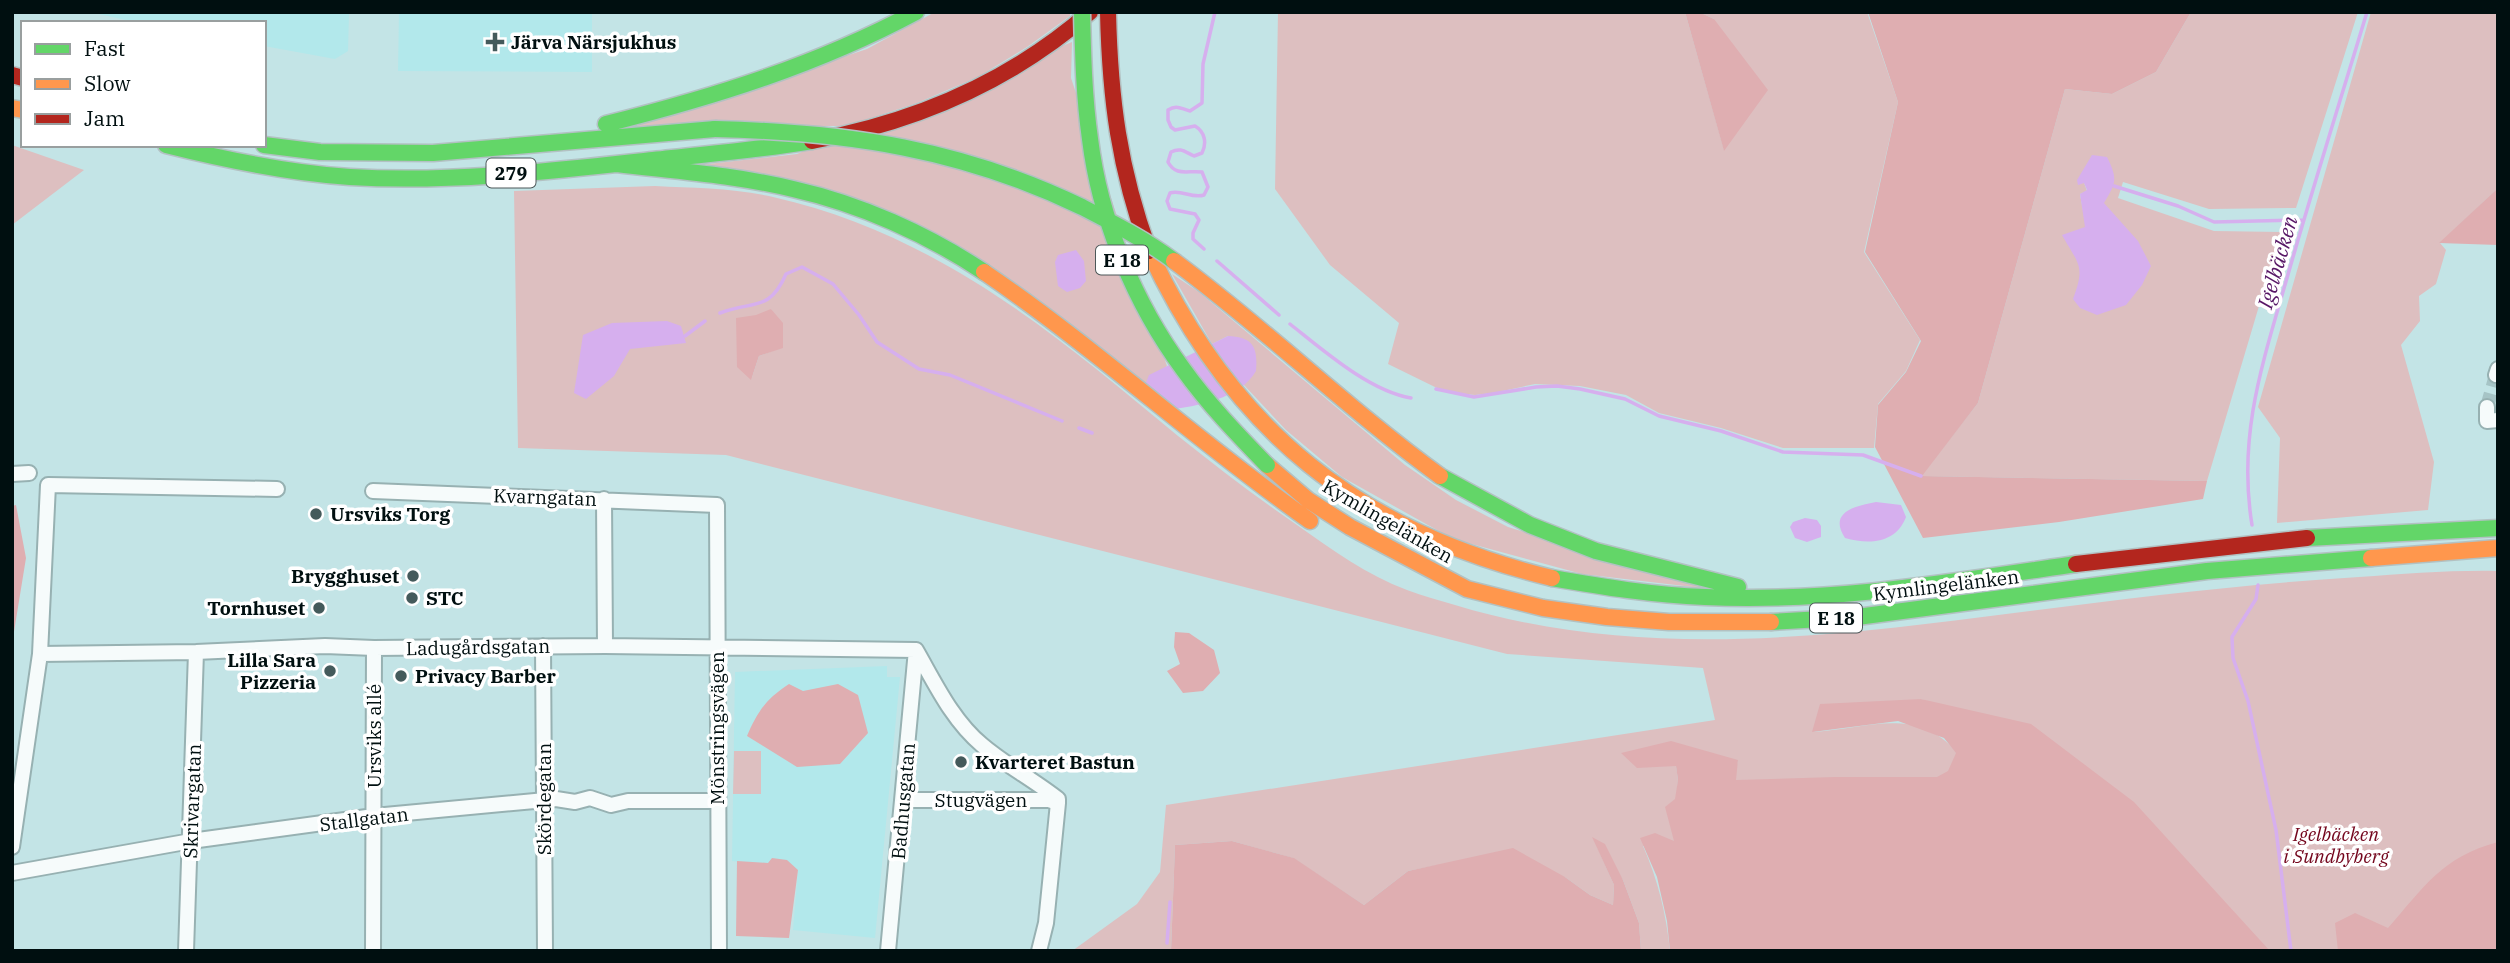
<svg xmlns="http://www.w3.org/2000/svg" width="2510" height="963" font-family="'IBM Plex Serif',serif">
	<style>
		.built { fill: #b2e8eb }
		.green { fill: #ddbfc0; fill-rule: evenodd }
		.forest { fill: #dfaeb1 }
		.water { fill: #d6afee }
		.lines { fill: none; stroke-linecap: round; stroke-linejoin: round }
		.stream { stroke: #d6afee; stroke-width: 3.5 }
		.street-tunnel { stroke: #a6c4c6; stroke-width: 14; stroke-dasharray: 14 7; stroke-linecap: butt }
		.street-casing { stroke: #97b1b2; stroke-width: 18 }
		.fast-casing { stroke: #b2c1c2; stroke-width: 19 }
		.slow-casing { stroke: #b2c1c2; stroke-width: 19 }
		.jam-casing { stroke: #b2c1c2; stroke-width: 19 }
		.street { stroke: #f6fbfb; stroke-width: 14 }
		.fast { stroke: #63d668; stroke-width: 16 }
		.slow { stroke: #ff974d; stroke-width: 16 }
		.jam { stroke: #b3261e; stroke-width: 16 }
		.fast-bridge-casing { stroke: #b2c1c2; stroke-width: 19; stroke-linecap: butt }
		.slow-bridge-casing { stroke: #b2c1c2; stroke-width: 19; stroke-linecap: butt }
		.fast-bridge { stroke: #63d668; stroke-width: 16 }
		.slow-bridge { stroke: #ff974d; stroke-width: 16 }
		.poi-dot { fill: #445a5b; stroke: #fff; stroke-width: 2.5 }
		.labels { text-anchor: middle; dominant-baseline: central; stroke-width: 7; stroke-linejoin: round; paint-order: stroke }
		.shield { fill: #fff; stroke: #4c5758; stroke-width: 2 }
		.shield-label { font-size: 18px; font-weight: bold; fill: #000f10 }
		.poi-label { font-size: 19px; font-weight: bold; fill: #000f10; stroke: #fff; text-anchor: start }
		.street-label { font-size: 19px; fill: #000f10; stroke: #fff }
		.park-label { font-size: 19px; font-style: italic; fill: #74061d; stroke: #fff }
		.water-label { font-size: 21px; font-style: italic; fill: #571766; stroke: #fff }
	</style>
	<rect width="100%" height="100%" fill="#c3e4e6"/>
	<!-- built -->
	<path class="built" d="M 90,12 L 349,12 L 348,51 L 335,59 L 264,46 L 264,23 L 139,23 Z
		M 399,12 L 592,12 L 592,72 L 398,71 Z
		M 887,666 L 887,677 L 900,677 L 875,938 L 793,930 L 798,870 L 732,861 L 735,672 Z"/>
	<!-- green -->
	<path class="green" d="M 935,12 L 1070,12 L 1070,16 L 1027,47 L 978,77 L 917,103 L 847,126 L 636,126 L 867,49 Z
		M 1278,12 L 1685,12 L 1724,150 L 1714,19 L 1699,12 L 1867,12 L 1898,102 L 1864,252 L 1920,340 L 1906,371 L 1878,404 L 1874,448 L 1783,448 L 1721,428 L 1659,413 L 1626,395 L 1580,386 L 1535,384 L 1493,393 L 1475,395 L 1456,393 L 1437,388 L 1388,364 L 1399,323 L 1330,265 L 1275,189 Z
		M 2191,12 L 2358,12 L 2296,208 L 2209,209 L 2123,182 L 2118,198 L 2214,231 L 2281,232 L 2207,481 L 1921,476 L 1978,403 L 2065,89 L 2112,94 L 2156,72 ZM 2084,183 L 2118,220 L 2081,278 L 2080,267 L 2086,227 L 2080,194 L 2087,191 Z
		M 2371,12 L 2498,12 L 2498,188 L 2440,243 L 2446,250 L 2436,284 L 2419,296 L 2420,321 L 2401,345 L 2434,462 L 2428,510 L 2277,523 L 2280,438 L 2258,407 Z
		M 1072,42 L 1071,78 L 1167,366 L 1145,384 L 934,233 L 690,166 L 797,154 Z
		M 12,145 L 84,170 L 12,225 Z
		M 655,186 C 694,188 735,188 773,197 C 936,234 1053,332 1178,436 C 1217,467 1256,497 1297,525 C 1332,550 1367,575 1407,590 C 1423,596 1439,600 1455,605 C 1640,661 1826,637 2014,613 C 2129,598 2244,584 2359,577 C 2405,574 2451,570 2498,571 L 2498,951 L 1697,951 L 1738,760 L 1637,768 L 1676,765 L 1678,780 L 1674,841 L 1643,846 C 1658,880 1666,913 1670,951 L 1641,951 L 1639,923 L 1623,880 L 1593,838 L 1614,885 L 1613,905 L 1590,895 L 1565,877 L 1438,865 L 1408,871 L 1364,905 L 1293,858 L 1232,841 L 1175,845 L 1171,951 L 1072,951 L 1137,904 L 1160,872 L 1166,805 L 1715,720 L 1703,668 L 1507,654 L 726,455 L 518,448 L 514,191 ZM 771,309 L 783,347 L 759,356 L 751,380 ZM 1921,699 L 2066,751 L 1954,758 L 1957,753 C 1917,704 1864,730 1812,732 Z
		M 1172,274 L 1199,292 L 1405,465 L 1456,500 L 1508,527 L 1710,589 L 1582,574 L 1453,539 L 1342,477 L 1286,430 L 1243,384 L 1228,336 L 1212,344 Z
		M 734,751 L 761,751 L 761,794 L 733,794 Z"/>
	<!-- forest -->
	<path class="forest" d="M 1685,12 L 1699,12 L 1714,19 L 1768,90 L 1724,151 Z
		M 1868,12 L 2191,12 L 2156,72 L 2112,94 L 2065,89 L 1978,403 L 1922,476 L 2207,481 L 2203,499 L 2059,522 L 1923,538 L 1875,447 L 1878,405 L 1906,372 L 1921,341 L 1865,252 L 1898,102 Z
		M 2498,188 L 2498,245 L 2439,243 Z
		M 771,309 L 783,323 L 783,348 L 759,356 L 751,380 L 737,367 L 736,318 L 756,315 Z
		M 16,505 L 26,558 L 12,644 L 12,506 Z
		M 1175,632 L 1189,633 L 1214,650 L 1220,673 L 1203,691 L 1183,693 L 1167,671 L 1180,664 L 1174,647 Z
		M 789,684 L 803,691 L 838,684 L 858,695 L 868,733 L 840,764 L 797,767 L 747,736 C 758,711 766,699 789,684 Z
		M 1921,699 L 2031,724 L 2134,802 L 2270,951 L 1670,951 L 1667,921 L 1657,877 L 1640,838 L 1655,833 L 1674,841 L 1665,807 L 1675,799 L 1678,780 L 1676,766 L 1637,768 L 1621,753 L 1671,741 L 1738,760 L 1736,780 L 1835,777 L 1937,777 L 1948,771 L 1956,753 L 1944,738 L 1898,721 L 1812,732 L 1820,704 Z
		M 1592,837 L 1605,844 L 1623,880 L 1639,923 L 1641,951 L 1171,951 L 1175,845 L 1232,841 L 1294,858 L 1364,905 L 1408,871 L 1513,848 L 1565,877 L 1590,895 L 1613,905 L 1614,885 Z
		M 2498,842 L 2498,951 L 2338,951 L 2335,923 L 2355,913 L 2388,928 C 2424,887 2442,857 2498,842 Z
		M 772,858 L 787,860 L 798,870 L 789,938 L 736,936 L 737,861 L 768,863 Z"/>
	<!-- water -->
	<path class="water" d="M 2092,155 L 2107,157 C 2118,179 2116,183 2104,203 L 2138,241 L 2151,266 L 2142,285 L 2126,305 L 2097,315 L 2080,308 L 2073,299 C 2086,265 2078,264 2062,235 L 2085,227 L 2080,194 L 2087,190 L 2084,183 L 2078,185 L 2077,180 Z
		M 1076,250 L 1084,261 L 1086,281 L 1080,288 L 1067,292 L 1058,286 L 1055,262 L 1058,255 Z
		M 667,321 L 681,326 L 686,343 L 630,349 L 614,376 L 586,399 L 574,393 L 583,335 L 612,323 Z
		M 1228,336 C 1253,337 1258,347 1256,371 C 1240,399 1197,406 1168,410 L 1145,385 L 1149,375 Z
		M 1876,502 L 1901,505 L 1906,517 C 1896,543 1870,545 1845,538 C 1828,512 1855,506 1876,502 Z
		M 1805,518 L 1817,520 L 1821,526 L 1821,537 L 1807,542 L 1795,538 L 1790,527 L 1793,522 Z"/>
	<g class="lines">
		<!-- stream -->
		<path class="stream" d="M 2114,186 L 2178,206 L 2214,222 L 2304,220
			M 1204,249 L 1193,239 L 1193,233 L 1199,220 L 1195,214 L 1170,209 L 1167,201 L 1170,193 C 1181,189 1192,199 1204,195 L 1208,187 L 1202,172 C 1188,170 1176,177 1168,162 L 1171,152 C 1181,147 1185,152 1194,156 L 1202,153 C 1207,143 1205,132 1195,126 L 1175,130 L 1171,127 L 1168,120 L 1168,110 C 1177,104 1181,109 1190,111 L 1202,103 L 1203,64 L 1215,12
			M 1217,261 L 1279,315
			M 720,313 C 753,300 769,313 786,274 L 802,267 L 833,284 L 859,315 L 877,342 L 919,369 L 950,375 L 1062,421
			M 1290,324 C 1323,350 1369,391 1411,398
			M 685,336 L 705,321
			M 1436,389 L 1474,397 L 1536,387 L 1557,386 L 1580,389 L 1625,399 L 1659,416 L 1721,431 L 1783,452 L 1863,455 L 1921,476
			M 1079,428 L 1092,433
			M 2252,525 C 2237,433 2264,359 2289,271 C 2314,184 2341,98 2367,12
			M 2258,585 L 2256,599 L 2232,637 L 2233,658 L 2248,701 L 2276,830 L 2291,951
			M 1167,943 L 1170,902"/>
		<!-- street-tunnel -->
		<path class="street-tunnel" d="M 2487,407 L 2496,375"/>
		<defs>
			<path id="street" d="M 2496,375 L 2498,369
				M 2487,407 L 2487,421 L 2498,420
				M 12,474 L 29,473
				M 373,491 L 717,505 L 719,951
				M 604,499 L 605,646
				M 543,646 L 545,951
				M 916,650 C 935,683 952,720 982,745 C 1004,764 1034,780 1058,799 L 1058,803
				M 40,654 L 196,652 L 325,646 L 374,648 L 605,646 L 916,650
				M 903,800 L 1049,800 L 1058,803
				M 12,847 L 40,654 L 48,485 L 277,489
				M 12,873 L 191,841 L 374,816 L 556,799 L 575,802 L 590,798 L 611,805 L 628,801 L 718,801
				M 186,951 L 196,652
				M 373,951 L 374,648
				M 888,951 L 916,650
				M 1039,951 L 1046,923 L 1058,803"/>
			<path id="fast" d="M 606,124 C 714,97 817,65 916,12
				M 166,145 C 226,160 288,173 350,177 C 451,183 552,171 653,160 C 706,154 759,150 812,141
				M 264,145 L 320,152 L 433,153 L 715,129
				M 617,164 C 676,171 735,175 793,189 C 860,204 927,234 984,272
				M 1440,476 L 1530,525 L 1596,551 L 1738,587
				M 2307,538 L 2498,528
				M 1552,578 C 1603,587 1653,595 1705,597 C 1829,603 1953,582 2076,564
				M 1771,622 L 1857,617 L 2207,571 L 2371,558"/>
			<path id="slow" d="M 12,108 L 23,110
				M 1149,251 C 1233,432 1358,531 1552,578
				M 984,272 C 1097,349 1198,442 1310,521
				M 1267,465 L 1308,500 L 1350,527 L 1467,589 L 1543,608 L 1607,617 L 1669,622 L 1771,622
				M 2371,558 L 2498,548"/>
			<path id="jam" d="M 1108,12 C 1110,99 1119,168 1149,251
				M 12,75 L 23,78
				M 812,141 C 916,122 1010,82 1090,12
				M 2076,564 L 2307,538"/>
		</defs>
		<!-- street casing -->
		<use href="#street" class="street-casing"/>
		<!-- fast casing -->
		<use href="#fast" class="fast-casing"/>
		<!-- slow casing -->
		<use href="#slow" class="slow-casing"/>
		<!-- jam casing -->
		<use href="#jam" class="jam-casing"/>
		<!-- street -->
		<use href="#street" class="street"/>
		<!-- fast -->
		<use href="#fast" class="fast"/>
		<!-- slow -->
		<use href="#slow" class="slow"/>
		<!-- jam -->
		<use href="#jam" class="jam"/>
		<defs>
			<path id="fast-bridge" d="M 1082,12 C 1083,55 1084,97 1090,139 C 1100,220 1135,304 1183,369 C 1208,404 1237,434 1267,465
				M 715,129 C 847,132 962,149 1082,207 C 1113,223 1146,240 1174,261"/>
			<path id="slow-bridge" d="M 1174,261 C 1266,329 1348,409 1440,476"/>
		</defs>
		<!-- fast-bridge casing -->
		<use href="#fast-bridge" class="fast-bridge-casing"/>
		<!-- slow-bridge casing -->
		<use href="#slow-bridge" class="slow-bridge-casing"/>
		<!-- fast-bridge -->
		<use href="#fast-bridge" class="fast-bridge"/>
		<!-- slow-bridge -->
		<use href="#slow-bridge" class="slow-bridge"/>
	</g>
	<!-- markers -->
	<g class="poi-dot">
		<path d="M491.5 31.5h7v7h7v7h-7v7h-7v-7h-7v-7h7z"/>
		<circle cx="316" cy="514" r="7"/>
		<circle cx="413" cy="576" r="7"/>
		<circle cx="412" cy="598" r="7"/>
		<circle cx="319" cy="608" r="7"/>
		<circle cx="330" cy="671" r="7"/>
		<circle cx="401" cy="676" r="7"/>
		<circle cx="961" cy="762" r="7"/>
	</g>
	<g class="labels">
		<!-- shield labels -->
		<g class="shield">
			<rect x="486.5" y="158.5" width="49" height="29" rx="5"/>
			<rect x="1096" y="245.5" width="52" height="29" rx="5"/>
			<rect x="1810" y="603.5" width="52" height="29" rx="5"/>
		</g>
		<g class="shield-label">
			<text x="511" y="173">279</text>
			<text x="1122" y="260">E 18</text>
			<text x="1836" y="618">E 18</text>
		</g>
		<!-- poi labels -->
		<g class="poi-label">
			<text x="511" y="42">Järva Närsjukhus</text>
			<text x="330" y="514">Ursviks Torg</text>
			<text x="399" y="576" text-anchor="end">Brygghuset</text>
			<text x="426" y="598">STC</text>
			<text x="305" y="608" text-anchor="end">Tornhuset</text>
			<text x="316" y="660" text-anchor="end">Lilla Sara<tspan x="316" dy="22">Pizzeria</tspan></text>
			<text x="415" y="676">Privacy Barber</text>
			<text x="975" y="762">Kvarteret Bastun</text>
		</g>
		<!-- street labels -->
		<g class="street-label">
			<text transform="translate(545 497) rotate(2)">Kvarngatan</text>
			<text transform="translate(1388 521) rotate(30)">Kymlingelänken</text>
			<text transform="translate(1946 585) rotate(-7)">Kymlingelänken</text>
			<text transform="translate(478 647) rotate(-1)">Ladugårdsgatan</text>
			<text transform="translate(717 728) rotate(-90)">Mönstringsvägen</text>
			<text transform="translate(374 736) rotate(-90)">Ursviks allé</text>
			<text transform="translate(544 799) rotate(-90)">Skördegatan</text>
			<text x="981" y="800">Stugvägen</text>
			<text transform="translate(192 801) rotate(-88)">Skrivargatan</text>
			<text transform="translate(903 801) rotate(-85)">Badhusgatan</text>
			<text transform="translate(364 819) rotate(-7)">Stallgatan</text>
		</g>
		<!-- park labels -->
		<g class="park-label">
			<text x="2336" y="834">Igelbäcken<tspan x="2336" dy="22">i Sundbyberg</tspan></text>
		</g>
		<!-- water labels -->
		<g class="water-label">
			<text transform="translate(2277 262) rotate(-74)">Igelbäcken</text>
		</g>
	</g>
	<!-- border -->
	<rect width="2510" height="963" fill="none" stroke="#000f10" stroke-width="28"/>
	<!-- legend -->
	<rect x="21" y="21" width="245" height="126" fill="#ffffff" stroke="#999f9f" stroke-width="2"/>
	<rect x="35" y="44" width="35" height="10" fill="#63d668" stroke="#999f9f" stroke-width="2"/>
	<text x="84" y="56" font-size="21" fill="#000f10">Fast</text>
	<rect x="35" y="79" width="35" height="10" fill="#ff974d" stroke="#999f9f" stroke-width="2"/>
	<text x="84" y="91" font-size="21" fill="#000f10">Slow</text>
	<rect x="35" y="114" width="35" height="10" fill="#b3261e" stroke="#999f9f" stroke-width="2"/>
	<text x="84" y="126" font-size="21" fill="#000f10">Jam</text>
</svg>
